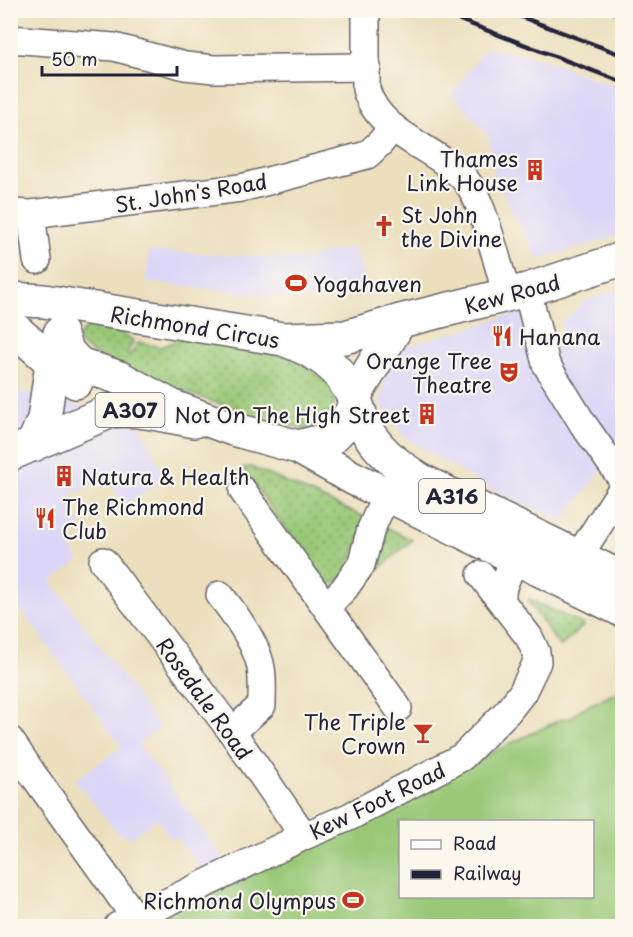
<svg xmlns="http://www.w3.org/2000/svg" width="633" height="937" font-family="'Playpen Sans',sans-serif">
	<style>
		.built { fill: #dbd6f7 }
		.grass { fill: url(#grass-dots); stroke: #5e7559; stroke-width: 1.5 }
		.pitch { fill: #99c877; stroke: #5e7559; stroke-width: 1.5; fill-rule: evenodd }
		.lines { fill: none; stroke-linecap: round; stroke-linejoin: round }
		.minor-casing { stroke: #686468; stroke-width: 30 }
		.major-casing { stroke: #686468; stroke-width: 36 }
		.highway-casing { stroke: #686468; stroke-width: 36 }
		.minor { stroke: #fff; stroke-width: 27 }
		.major { stroke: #fff; stroke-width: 33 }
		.highway { stroke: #fff; stroke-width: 33 }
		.rail { stroke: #22223b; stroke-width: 4.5 }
		.labels { text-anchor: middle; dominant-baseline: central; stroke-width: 4.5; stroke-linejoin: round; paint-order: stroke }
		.shield { fill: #fbf7ec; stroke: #636270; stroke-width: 1.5 }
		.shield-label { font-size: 20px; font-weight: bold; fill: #22223b }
		.poi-label { font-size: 21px; fill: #22223b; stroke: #fbf7ec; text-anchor: end }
		.street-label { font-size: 21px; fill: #22223b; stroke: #fbf7ec }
	</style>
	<defs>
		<pattern id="grass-dots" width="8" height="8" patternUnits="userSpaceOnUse" patternTransform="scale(1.5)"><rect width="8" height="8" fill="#99c877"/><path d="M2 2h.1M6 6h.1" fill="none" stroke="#7ca263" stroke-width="1.8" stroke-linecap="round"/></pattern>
	</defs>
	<rect width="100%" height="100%" fill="#fbf7ec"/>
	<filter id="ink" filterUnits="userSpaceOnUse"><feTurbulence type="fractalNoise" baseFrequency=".0167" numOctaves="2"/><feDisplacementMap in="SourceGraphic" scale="12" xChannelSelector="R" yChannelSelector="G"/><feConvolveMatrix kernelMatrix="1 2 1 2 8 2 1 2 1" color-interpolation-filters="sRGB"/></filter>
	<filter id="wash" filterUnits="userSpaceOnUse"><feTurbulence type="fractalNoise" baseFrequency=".008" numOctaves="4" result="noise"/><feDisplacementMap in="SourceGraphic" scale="24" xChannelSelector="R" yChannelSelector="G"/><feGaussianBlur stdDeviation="1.35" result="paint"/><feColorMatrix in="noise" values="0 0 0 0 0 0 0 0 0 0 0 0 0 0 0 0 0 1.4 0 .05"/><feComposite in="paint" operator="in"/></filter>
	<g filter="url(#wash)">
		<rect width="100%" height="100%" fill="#ebdfbd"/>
		<!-- built -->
		<path class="built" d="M 486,48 L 532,56 L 622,89 L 622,233 L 609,239 L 538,259 L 495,177 L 489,137 L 452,94 Z
			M 353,247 L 364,277 L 360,291 L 312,301 L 146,282 L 149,251 L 303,259 Z
			M 622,288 L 622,456 L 602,469 L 563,521 L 483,485 L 403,436 L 379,401 L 388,372 L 401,348 L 522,312 L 552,345 L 566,338 L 560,324 L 585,301 Z
			M 10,390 L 14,390 L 137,420 L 165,478 L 125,505 L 107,479 L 66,497 L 82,528 L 66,536 L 79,561 L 51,581 L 160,728 L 138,744 L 226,861 L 202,871 L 177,837 L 172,840 L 157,819 L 131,838 L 117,833 L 75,780 L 122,747 L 11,596 Z"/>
		<!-- grass -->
		<path class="grass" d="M 90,324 L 114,328 L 134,341 L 127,353 L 130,355 L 139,342 L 160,347 L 183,338 L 277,354 L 299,360 L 334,388 C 336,404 332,414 322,427 L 304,429 L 263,419 L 108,365 L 77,341 L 81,333 Z
			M 251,467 L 369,519 L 342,579 L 325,586 L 243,468 Z
			M 386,527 L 412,540 L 360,586 Z
			M 529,599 L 584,625 L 560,647 L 529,602 Z"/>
		<!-- pitch -->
		<path class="pitch" d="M 622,690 L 622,926 L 140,926 L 505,746 L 562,719 L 571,718 L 581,709 ZM 400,822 L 592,822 L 592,896 L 400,896 Z"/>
	</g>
	<g filter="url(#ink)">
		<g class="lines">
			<defs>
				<path id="minor" d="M 366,10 L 366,89 C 379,136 438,147 467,182 C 483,201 499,269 507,295
					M 10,39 L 114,47 L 185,66 L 214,69 L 367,67
					M 10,213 L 31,214 L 241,188 L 367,155 L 380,143 L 393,127
					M 31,214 L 37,260
					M 527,290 L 546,364 L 583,424 L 622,479
					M 243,491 L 398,708
					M 578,557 L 622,489
					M 103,561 L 232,732 L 304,836
					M 481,575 L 501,601
					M 220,595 C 235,614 257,644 261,668 C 263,680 262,693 262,705 L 232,732
					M 326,607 L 344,589 L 361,565 L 371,529 L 387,493
					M 10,740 L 32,773 L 135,917
					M 118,926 L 304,836 L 349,817 L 462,757 L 508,711 L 522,693 L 537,662 L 536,652 L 529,637 L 501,601 L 503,587 L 515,556"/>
				<path id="major" d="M 283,339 L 345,337 L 400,321 L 527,290 L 622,259
					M 354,397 L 400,321
					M 33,445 L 44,419 L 52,363
					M 10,454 L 111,411 C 139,408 167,416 194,421"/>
				<path id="highway" d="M 10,299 L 44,301 L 283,339 C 318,352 339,365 355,400 C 360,411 362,424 369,434 C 382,454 400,467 420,480 L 622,578
					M 10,325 L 64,373 L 76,382
					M 60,333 L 66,350 L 79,364 L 120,378 L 173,407 L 233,429 L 298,447 L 330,439 L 345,424 L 356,403
					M 298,447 L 353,478 L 622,610"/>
			</defs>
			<!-- minor casing -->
			<use href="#minor" class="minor-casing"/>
			<!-- major casing -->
			<use href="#major" class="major-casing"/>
			<!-- highway casing -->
			<use href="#highway" class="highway-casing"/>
			<!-- minor -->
			<use href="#minor" class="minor"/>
			<!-- major -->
			<use href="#major" class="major"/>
			<!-- highway -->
			<use href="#highway" class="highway"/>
			<!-- rail -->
			<path class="rail" d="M 434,10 L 622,82
				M 503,10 L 622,55
				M 608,10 L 622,16"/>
		</g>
	</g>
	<!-- icons -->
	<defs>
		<symbol id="building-bare" viewBox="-9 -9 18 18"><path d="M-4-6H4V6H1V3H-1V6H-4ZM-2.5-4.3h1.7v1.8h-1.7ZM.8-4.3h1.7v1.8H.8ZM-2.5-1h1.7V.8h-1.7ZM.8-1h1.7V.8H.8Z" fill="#c8321e" stroke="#fbf7ec" stroke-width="2.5" paint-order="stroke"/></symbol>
		<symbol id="church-bare" viewBox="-9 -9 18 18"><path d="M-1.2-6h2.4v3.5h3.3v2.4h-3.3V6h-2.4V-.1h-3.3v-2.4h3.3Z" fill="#c8321e" stroke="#fbf7ec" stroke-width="2.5" paint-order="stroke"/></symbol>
		<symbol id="stadium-bare" viewBox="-9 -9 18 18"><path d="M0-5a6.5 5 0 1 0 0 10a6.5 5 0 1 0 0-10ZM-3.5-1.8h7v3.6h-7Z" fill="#c8321e" stroke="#fbf7ec" stroke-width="2.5" paint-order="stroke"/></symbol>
		<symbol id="restaurant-bare" viewBox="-9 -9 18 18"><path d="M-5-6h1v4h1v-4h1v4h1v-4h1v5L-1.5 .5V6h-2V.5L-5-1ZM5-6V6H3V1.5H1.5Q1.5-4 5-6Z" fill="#c8321e" stroke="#fbf7ec" stroke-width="2.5" paint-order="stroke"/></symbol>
		<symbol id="theatre-bare" viewBox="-9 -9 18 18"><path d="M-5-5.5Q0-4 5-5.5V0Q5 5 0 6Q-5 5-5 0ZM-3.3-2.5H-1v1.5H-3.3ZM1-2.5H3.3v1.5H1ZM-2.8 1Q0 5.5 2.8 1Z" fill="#c8321e" stroke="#fbf7ec" stroke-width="2.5" paint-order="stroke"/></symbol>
		<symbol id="bar-bare" viewBox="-9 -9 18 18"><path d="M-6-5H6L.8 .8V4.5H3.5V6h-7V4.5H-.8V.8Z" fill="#c8321e" stroke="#fbf7ec" stroke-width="2.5" paint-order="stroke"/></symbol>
	</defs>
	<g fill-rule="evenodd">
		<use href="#building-bare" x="520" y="155" width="30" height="30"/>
		<use href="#church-bare" x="369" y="211" width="30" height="30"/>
		<use href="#stadium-bare" x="281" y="268" width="30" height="30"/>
		<use href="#restaurant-bare" x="487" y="321" width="30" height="30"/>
		<use href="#theatre-bare" x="494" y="357" width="30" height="30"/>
		<use href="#building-bare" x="412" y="399" width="30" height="30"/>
		<use href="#building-bare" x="49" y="461" width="30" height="30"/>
		<use href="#restaurant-bare" x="30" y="503" width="30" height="30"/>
		<use href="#bar-bare" x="408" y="718" width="30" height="30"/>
		<use href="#stadium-bare" x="338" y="885" width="30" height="30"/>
	</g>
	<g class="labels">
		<!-- shield labels -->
		<g class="shield">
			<rect x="95.5" y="393" width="69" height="34" rx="4.5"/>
			<rect x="419" y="479" width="66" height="34" rx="4.5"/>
		</g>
		<g class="shield-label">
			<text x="130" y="410">A307</text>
			<text x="452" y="496">A316</text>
		</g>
		<!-- poi labels -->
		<g class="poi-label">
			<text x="518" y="158">Thames<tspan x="518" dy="24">Link House</tspan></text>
			<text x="401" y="214" text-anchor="start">St John<tspan x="401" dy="24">the Divine</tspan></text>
			<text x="313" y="283" text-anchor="start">Yogahaven</text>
			<text x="519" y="336" text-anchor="start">Hanana</text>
			<text x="492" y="360">Orange Tree<tspan x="492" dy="24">Theatre</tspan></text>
			<text x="410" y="414">Not On The High Street</text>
			<text x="81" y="476" text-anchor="start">Natura &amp; Health</text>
			<text x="62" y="506" text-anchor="start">The Richmond<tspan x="62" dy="24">Club</tspan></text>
			<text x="406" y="721">The Triple<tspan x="406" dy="24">Crown</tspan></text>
			<text x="336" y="900">Richmond Olympus</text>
		</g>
		<!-- street labels -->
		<g class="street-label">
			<text transform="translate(191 192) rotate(-9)">St. John's Road</text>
			<text transform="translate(512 293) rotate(-15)">Kew Road</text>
			<text transform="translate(195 326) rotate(9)">Richmond Circus</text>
			<text transform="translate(205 698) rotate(54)">Rosedale Road</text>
			<text transform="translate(377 800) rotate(-26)">Kew Foot Road</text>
		</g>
	</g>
	<!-- margin -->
	<rect width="633" height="937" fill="none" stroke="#fbf7ec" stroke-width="36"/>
	<!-- legend -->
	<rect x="399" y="820" width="195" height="78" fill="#fbf7ec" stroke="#a4a2a5" stroke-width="1.5"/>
	<rect x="411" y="840" width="30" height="9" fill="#ffffff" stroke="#a4a2a5" stroke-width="1.5"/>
	<text x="453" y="850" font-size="18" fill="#22223b">Road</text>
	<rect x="411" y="870" width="30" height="9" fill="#22223b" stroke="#a4a2a5" stroke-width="1.5"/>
	<text x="453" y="880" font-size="18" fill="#22223b">Railway</text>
	<!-- scale -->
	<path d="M42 66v9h135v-9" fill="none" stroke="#22223b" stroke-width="3"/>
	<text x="51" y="66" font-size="18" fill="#22223b" stroke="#fbf7ec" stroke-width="4.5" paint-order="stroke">50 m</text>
</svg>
